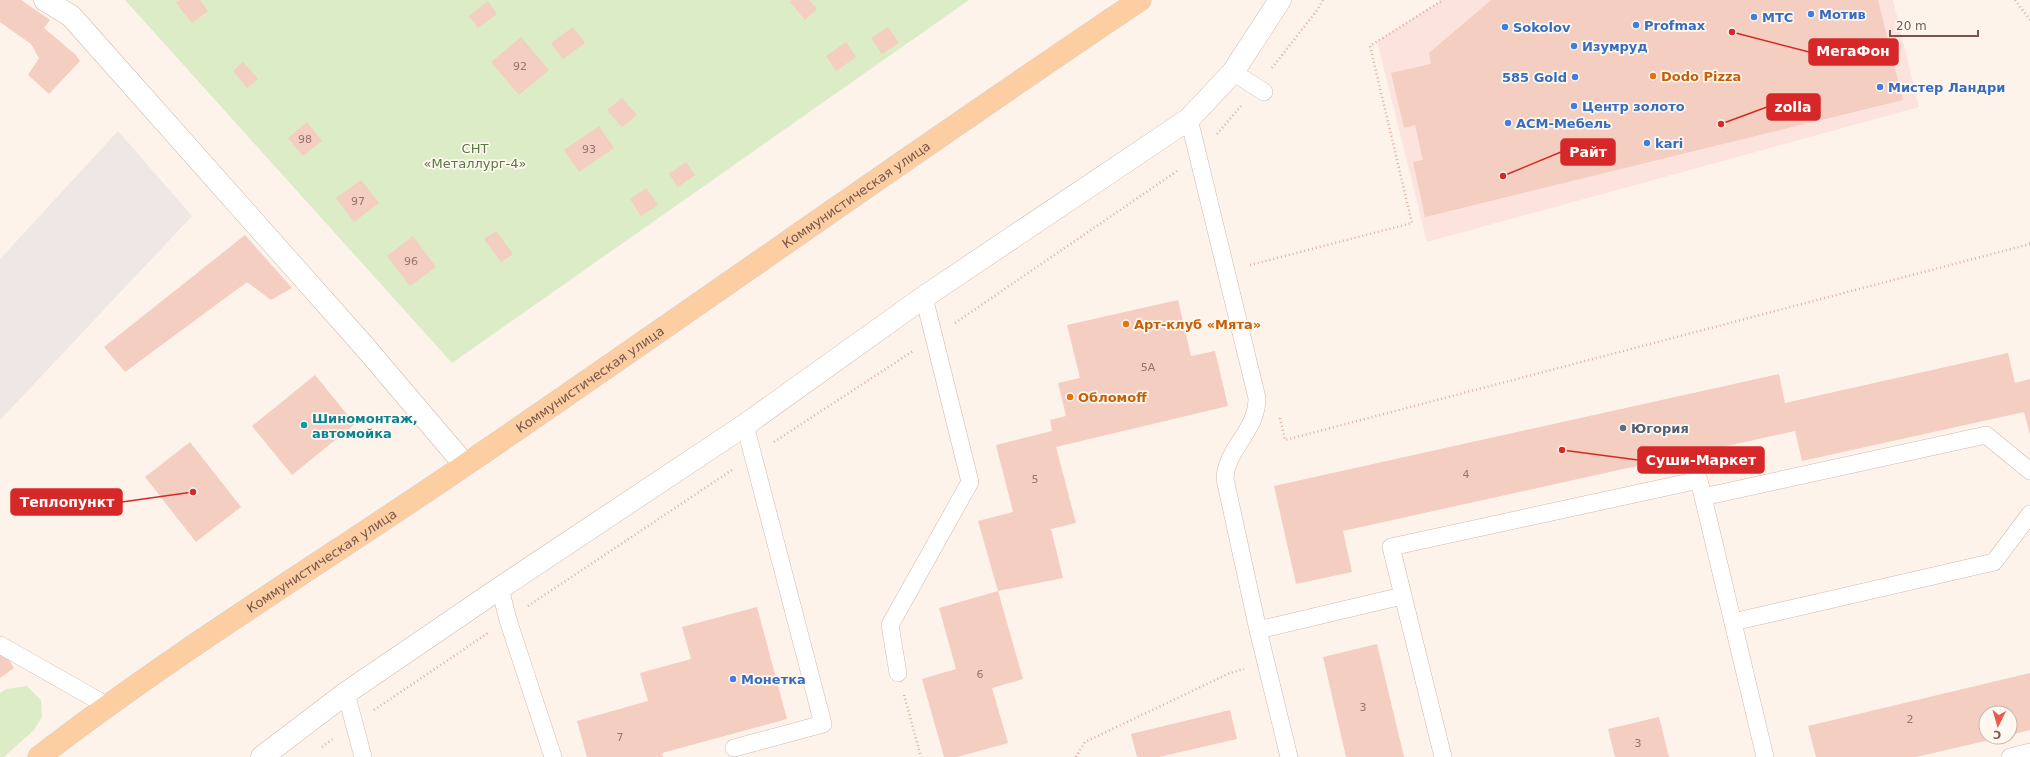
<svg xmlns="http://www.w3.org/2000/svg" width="2030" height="757" font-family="'DejaVu Sans',sans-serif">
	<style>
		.commercial { fill: #fde3de }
		.industrial { fill: #eee7e3 }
		.green { fill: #dbecc7 }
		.building { fill: #f3cec1 }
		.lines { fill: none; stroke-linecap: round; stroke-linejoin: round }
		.lane-casing { stroke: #d0b9ae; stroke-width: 18 }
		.street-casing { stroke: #d0b9ae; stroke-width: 23 }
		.primary-casing { stroke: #d9d0cd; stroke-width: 23 }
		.path { stroke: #d9b1a3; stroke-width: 2.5; stroke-dasharray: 1 3; stroke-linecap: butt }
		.lane { stroke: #fff; stroke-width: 17 }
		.street { stroke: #fff; stroke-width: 22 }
		.primary { stroke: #fccea2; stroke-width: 22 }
		.shop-dot { fill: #3f7fe0; stroke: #fff8f1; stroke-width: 1.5 }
		.food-dot { fill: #e8710a; stroke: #fff8f1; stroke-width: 1.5 }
		.culture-dot { fill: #0f9aa8; stroke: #fff8f1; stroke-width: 1.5 }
		.service-dot { fill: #5c6f8a; stroke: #fff8f1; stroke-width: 1.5 }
		.labels { text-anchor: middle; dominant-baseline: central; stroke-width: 3.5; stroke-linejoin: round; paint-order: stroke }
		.number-label { font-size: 11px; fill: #987469 }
		.shop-label { font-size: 13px; font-weight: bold; fill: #366cbe; stroke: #fff8f1; text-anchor: start }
		.food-label { font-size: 13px; font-weight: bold; fill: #c56008; stroke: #fff8f1; text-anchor: start }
		.park-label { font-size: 13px; fill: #587a41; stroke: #fff8f1 }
		.street-label { font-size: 13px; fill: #79564c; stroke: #fff8f1 }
		.culture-label { font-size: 13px; font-weight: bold; fill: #0d838f; stroke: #fff8f1; text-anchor: start }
		.service-label { font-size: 13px; font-weight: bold; fill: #4e5e75; stroke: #fff8f1; text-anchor: start }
		.leader { fill: none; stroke: #d62828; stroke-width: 1.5 }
		.callout-dot { fill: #d62828; stroke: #fff8f1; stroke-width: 1.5 }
		.callout { fill: #d62828; stroke: #d62828; stroke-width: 1.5 }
		.callout-label { font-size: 14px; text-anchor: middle; font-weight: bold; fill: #fff }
	</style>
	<rect width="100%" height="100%" fill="#fdf3ea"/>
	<!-- commercial -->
	<path class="commercial" d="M 1442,0 L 1893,0 L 1919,107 L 1427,242 L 1377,41 Z"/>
	<!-- industrial -->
	<path class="industrial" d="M 118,131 L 192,216 L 0,420 L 0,259 Z"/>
	<!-- green -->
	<path class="green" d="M 125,0 L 969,0 L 452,363 Z
		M 27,686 L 41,700 L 42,717 L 34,730 L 4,757 L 0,757 L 0,693 L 6,689 Z"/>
	<!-- building -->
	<path class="building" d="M 0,0 L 21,0 L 50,20 L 44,28 L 76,55 L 80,61 L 49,94 L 28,75 L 39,58 L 31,44 L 0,22 Z
		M 180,0 L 200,0 L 208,11 L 192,23 L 176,3 Z
		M 792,0 L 809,0 L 817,9 L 805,20 L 790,2 Z
		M 1491,0 L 1878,0 L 1903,100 L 1425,217 L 1413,162 L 1423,160 L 1415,125 L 1404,128 L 1391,73 L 1431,64 L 1429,53 Z
		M 488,1 L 497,14 L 478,28 L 469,16 Z
		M 573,27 L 585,43 L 563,59 L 551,43 Z
		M 888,27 L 899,43 L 882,54 L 871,38 Z
		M 521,37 L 549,70 L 519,95 L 491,62 Z
		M 846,42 L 856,57 L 836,71 L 826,56 Z
		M 243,62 L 258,79 L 247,88 L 233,71 Z
		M 622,98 L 637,115 L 622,127 L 607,110 Z
		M 307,122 L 322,141 L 303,156 L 288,138 Z
		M 599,126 L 614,148 L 579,172 L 564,150 Z
		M 686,162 L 695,175 L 678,187 L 669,174 Z
		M 361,180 L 379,203 L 354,222 L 336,198 Z
		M 646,188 L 658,205 L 641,216 L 630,199 Z
		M 496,231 L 513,254 L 501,262 L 484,239 Z
		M 245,235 L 292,288 L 271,300 L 247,282 L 125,372 L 104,347 Z
		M 413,236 L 436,267 L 410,286 L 387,256 Z
		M 1178,300 L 1191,356 L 1215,351 L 1228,406 L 1056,447 L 1076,523 L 1051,529 L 1063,578 L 998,591 L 978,521 L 1013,512 L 996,445 L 1052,431 L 1050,420 L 1066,416 L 1058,383 L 1080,378 L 1067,325 Z
		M 2008,353 L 2015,383 L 2030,379 L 2030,435 L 2024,412 L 1802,461 L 1795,431 L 1343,531 L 1352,572 L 1296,584 L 1274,486 L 1779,374 L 1785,403 Z
		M 315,375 L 355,424 L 292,475 L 252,426 Z
		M 190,442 L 241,507 L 196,542 L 145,477 Z
		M 998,591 L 1023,679 L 992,688 L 1008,743 L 957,757 L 944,757 L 922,679 L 956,669 L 939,608 Z
		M 757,607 L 787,719 L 662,753 L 663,757 L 587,757 L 577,721 L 648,701 L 640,673 L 691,659 L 682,627 Z
		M 1377,644 L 1404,757 L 1346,757 L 1323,657 Z
		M 0,646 L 14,668 L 0,678 Z
		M 2030,673 L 2030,730 L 2010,735 L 2010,713 L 1986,713 L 1986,737 L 1998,738 L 1916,757 L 1816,757 L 1808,726 Z
		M 1230,710 L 1237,739 L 1159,757 L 1137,757 L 1131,734 Z
		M 1659,717 L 1669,757 L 1615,757 L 1608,729 Z"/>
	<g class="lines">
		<defs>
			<path id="lane" d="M 1233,72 L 1264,92
				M 1189,119 L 1257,398 C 1257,432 1226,448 1225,479 L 1258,630 L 1289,757
				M 1703,497 L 1986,435 L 2030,471
				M 500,588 L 508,620 L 553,757
				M 1733,622 L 1994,562 L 2030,514
				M 1258,630 L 1402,596
				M 0,645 L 106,705
				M 898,673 L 890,625 L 970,482 L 924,297
				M 346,693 L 363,757
				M 734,748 L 823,724 L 745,425
				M 1443,757 L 1391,547 L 1699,480 L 1765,757
				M 2010,757 L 2030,752"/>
			<path id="street" d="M 45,0 L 71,16 L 364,346 L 465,465
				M 262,757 L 346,693 L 500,588 L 745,425 L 924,297 L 1189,119 L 1233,72 L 1280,0"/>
			<g id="primary">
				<path id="s1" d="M 39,757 C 175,652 323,562 465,465 C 691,311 913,152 1140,0"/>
			</g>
		</defs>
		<!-- lane casing -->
		<use href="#lane" class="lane-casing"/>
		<!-- street casing -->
		<use href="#street" class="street-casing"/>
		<!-- primary casing -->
		<use href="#primary" class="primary-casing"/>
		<!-- path -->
		<path class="path" d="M 2015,0 L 2030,20
			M 1272,68 L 1318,9 L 1323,0
			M 1217,134 L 1241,106
			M 1250,265 L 1412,223 L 1370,46 L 1443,0
			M 955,323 L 1177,171
			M 1280,418 L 1285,440 L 2030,244
			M 774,442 L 913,351
			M 528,606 L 732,470
			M 904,695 L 921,757
			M 374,710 L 488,633
			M 322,747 L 334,738
			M 1076,757 L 1085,742 L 1230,673 L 1244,669"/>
		<!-- lane -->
		<use href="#lane" class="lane"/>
		<!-- street -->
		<use href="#street" class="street"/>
		<!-- primary -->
		<use href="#primary" class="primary"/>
	</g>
	<!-- markers -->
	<g class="shop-dot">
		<circle cx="1811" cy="14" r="4"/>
		<circle cx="1754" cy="17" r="4"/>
		<circle cx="1636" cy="25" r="4"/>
		<circle cx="1505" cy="27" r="4"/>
		<circle cx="1574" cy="46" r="4"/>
		<circle cx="1575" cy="77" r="4"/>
		<circle cx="1880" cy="87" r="4"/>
		<circle cx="1574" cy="106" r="4"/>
		<circle cx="1508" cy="123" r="4"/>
		<circle cx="1647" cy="143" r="4"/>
		<circle cx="733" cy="679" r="4"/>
	</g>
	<g class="food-dot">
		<circle cx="1653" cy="76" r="4"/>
		<circle cx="1126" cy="324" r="4"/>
		<circle cx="1070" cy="397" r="4"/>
	</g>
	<circle class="culture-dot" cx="304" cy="425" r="4"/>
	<circle class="service-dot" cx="1623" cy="428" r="4"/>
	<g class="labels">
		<!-- number labels -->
		<g class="number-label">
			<text x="520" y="66">92</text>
			<text x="305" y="139">98</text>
			<text x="589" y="149">93</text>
			<text x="358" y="201">97</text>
			<text x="411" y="261">96</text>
			<text x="1148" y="367">5А</text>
			<text x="1466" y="474">4</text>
			<text x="1035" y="479">5</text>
			<text x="980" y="674">6</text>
			<text x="1363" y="707">3</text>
			<text x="1910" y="719">2</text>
			<text x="620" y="737">7</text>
			<text x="1638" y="743">3</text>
		</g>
		<!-- shop labels -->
		<g class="shop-label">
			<text x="1819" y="14">Мотив</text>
			<text x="1762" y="17">МТС</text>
			<text x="1644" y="25">Profmax</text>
			<text x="1513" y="27">Sokolov</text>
			<text x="1582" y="46">Изумруд</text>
			<text x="1567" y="77" text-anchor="end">585 Gold</text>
			<text x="1888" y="87">Мистер Ландри</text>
			<text x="1582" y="106">Центр золото</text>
			<text x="1516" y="123">АСМ-Мебель</text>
			<text x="1655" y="143">kari</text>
			<text x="741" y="679">Монетка</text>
		</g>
		<!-- food labels -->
		<g class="food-label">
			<text x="1661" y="76">Dodo Pizza</text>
			<text x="1134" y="324">Арт-клуб «Мята»</text>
			<text x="1078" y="397">Обломоff</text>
		</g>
		<!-- park labels -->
		<g class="park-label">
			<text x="475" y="148">СНТ<tspan x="475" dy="15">«Металлург-4»</tspan></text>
		</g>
		<!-- street labels -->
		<g class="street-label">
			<text stroke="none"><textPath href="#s1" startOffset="992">Коммунистическая улица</textPath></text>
			<text stroke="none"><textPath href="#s1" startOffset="668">Коммунистическая улица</textPath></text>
			<text stroke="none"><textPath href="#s1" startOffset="344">Коммунистическая улица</textPath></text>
		</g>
		<!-- culture labels -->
		<g class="culture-label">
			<text x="312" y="418">Шиномонтаж,<tspan x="312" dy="15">автомойка</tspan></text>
		</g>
		<!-- service labels -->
		<g class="service-label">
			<text x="1631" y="428">Югория</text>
		</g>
	</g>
	<!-- callouts -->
	<path class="leader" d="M1732 32L1809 52M1721 124L1767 107M1503 176L1561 152M1562 450L1638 460M193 492L122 502"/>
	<g class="callout-dot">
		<circle cx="1732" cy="32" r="4"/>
		<circle cx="1721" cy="124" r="4"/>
		<circle cx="1503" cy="176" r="4"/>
		<circle cx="1562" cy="450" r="4"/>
		<circle cx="193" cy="492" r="4"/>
	</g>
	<g class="callout">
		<rect x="1809" y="39" width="89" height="26" rx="4"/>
		<rect x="1767" y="94" width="53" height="26" rx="4"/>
		<rect x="1561" y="139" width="54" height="26" rx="4"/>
		<rect x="1638" y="447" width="126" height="26" rx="4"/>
		<rect x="11" y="489" width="111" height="26" rx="4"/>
	</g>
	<g class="callout-label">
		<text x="1853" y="56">МегаФон</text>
		<text x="1793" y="112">zolla</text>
		<text x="1588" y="157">Райт</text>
		<text x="1701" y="465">Суши-Маркет</text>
		<text x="67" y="507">Теплопункт</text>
	</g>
	<!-- north arrow -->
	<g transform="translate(1998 725) rotate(185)"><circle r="19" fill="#fff8f1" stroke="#c9b7af"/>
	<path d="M0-3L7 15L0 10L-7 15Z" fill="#e95b4d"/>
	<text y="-6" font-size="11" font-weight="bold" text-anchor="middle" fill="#79564c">С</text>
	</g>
	<!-- scale -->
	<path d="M1890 30v6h88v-6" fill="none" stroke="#79564c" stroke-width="2"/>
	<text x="1896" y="30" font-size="12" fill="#79564c" stroke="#fff8f1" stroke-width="3" paint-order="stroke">20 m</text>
</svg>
